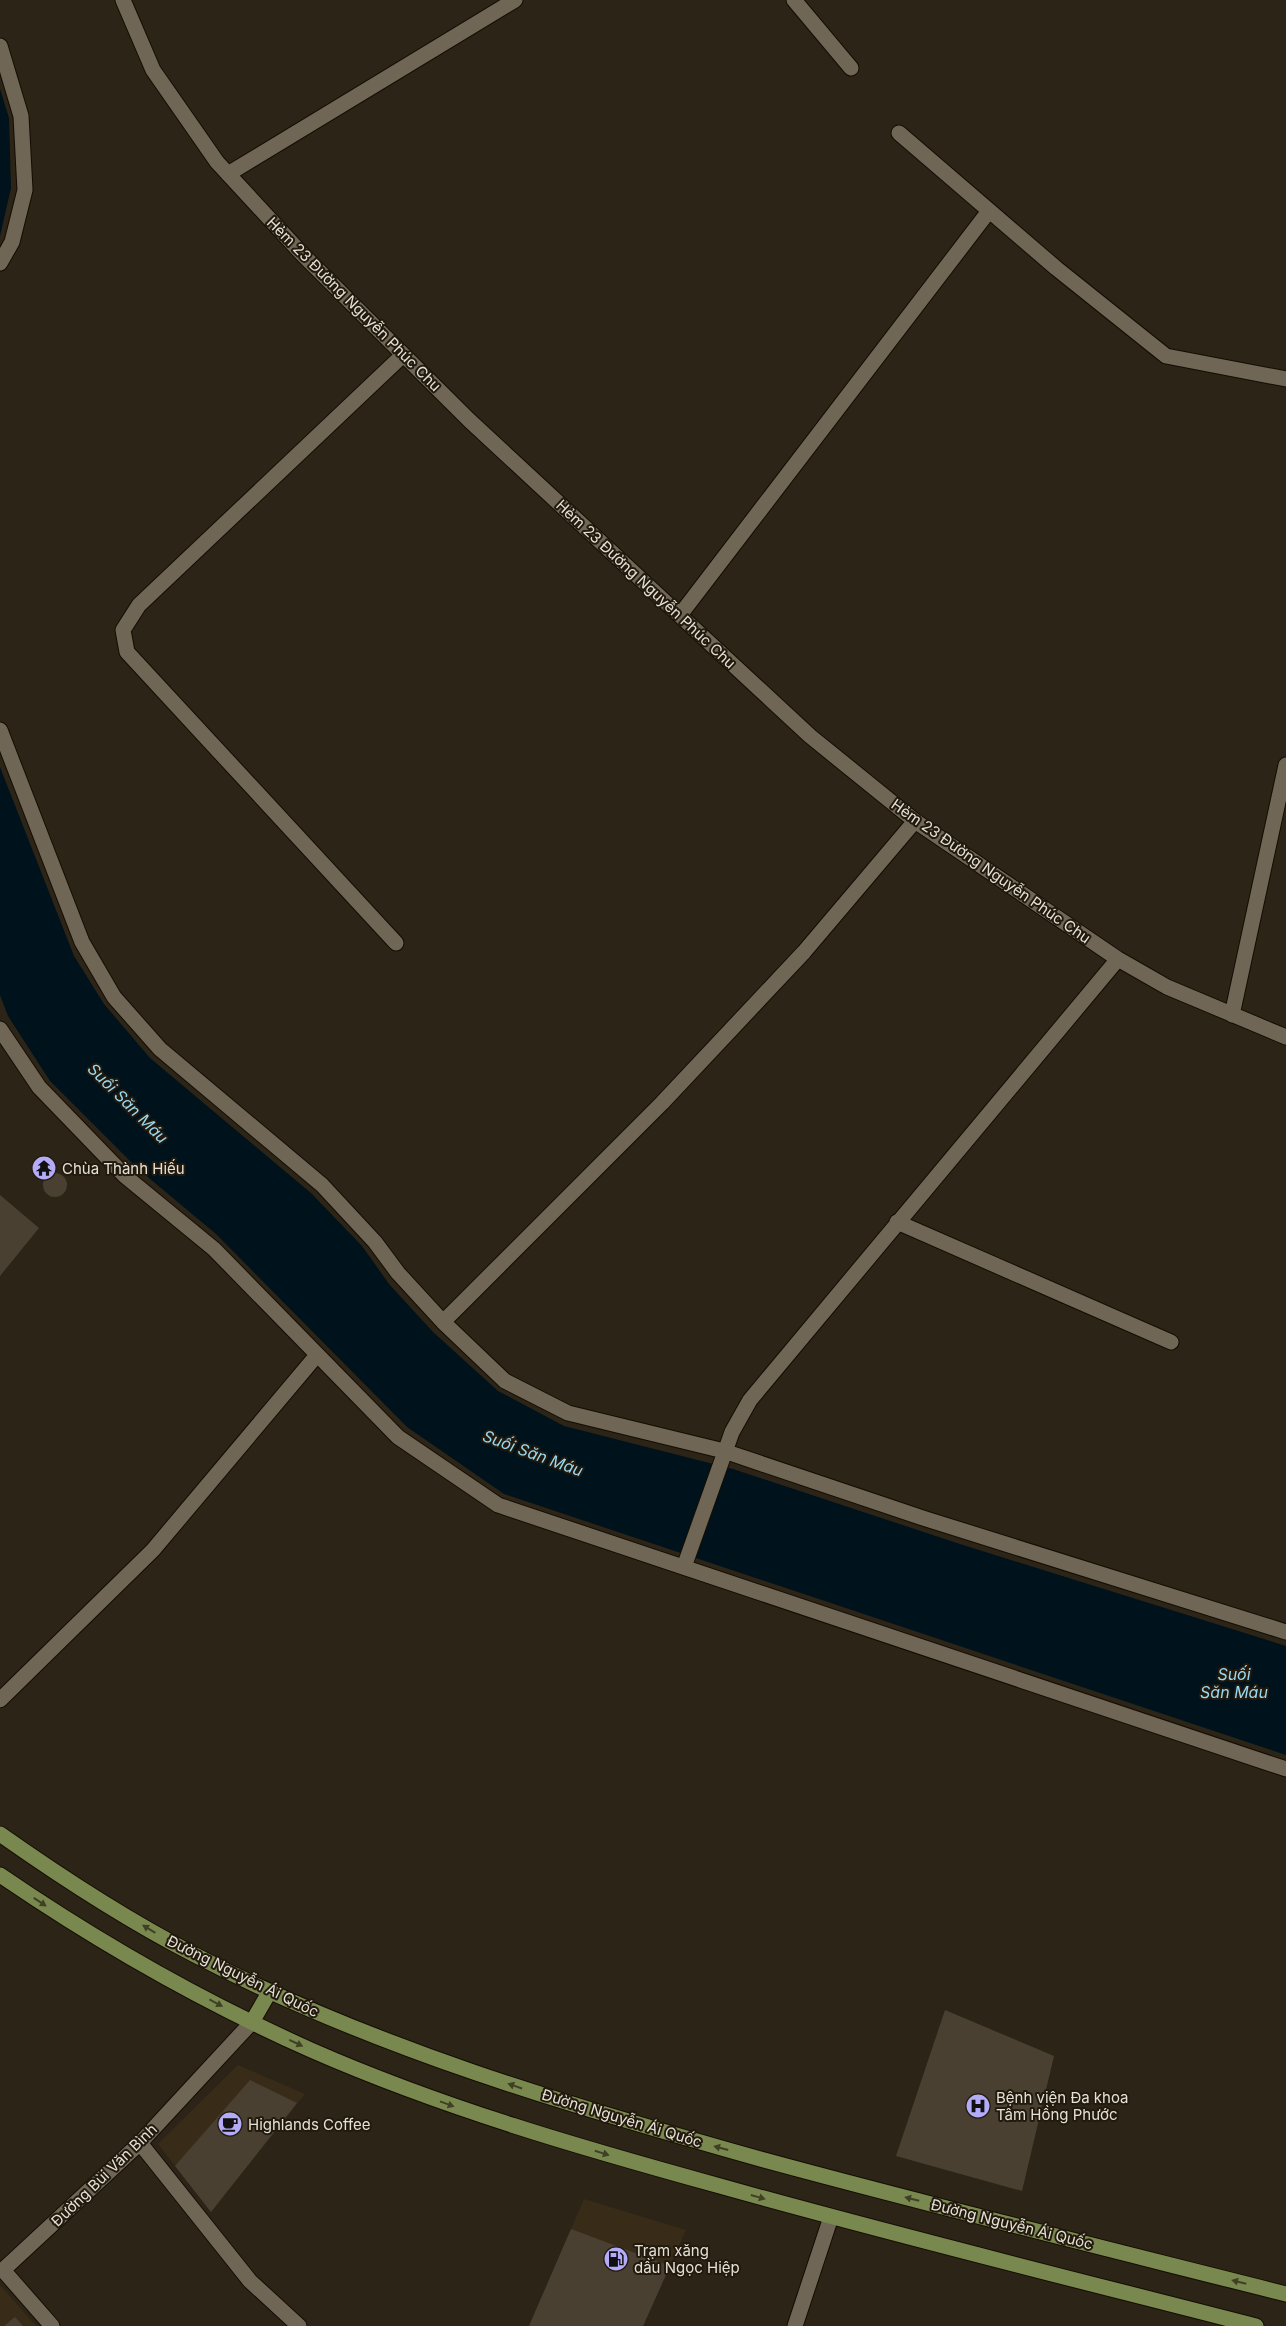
<svg xmlns="http://www.w3.org/2000/svg" width="1286" height="2326" font-family="Inter,sans-serif">
	<style>
		.built { fill: #382c19 }
		.water { fill: #00121c }
		.building { fill: #494032 }
		.lines { fill: none; stroke-linecap: round; stroke-linejoin: round }
		.minor-casing { stroke: #140d02; stroke-width: 17 }
		.major-casing { stroke: #140d02; stroke-width: 17 }
		.minor { stroke: #6f6656; stroke-width: 15 }
		.major { stroke: #79884e; stroke-width: 15 }
		.oneway { fill: #404024 }
		.labels { text-anchor: middle; dominant-baseline: central; stroke-width: 4; stroke-linejoin: round; paint-order: stroke }
		.street-label { font-size: 15px; fill: #e5e0d7; stroke: #221a0d }
		.poi-label { font-size: 15px; fill: #e5e0d7; stroke: #221a0d; text-anchor: start }
		.water-label { font-size: 16px; font-style: italic; fill: #98d9f4; stroke: #221a0d }
	</style>
	<rect width="100%" height="100%" fill="#2c2416"/>
	<!-- built -->
	<path class="built" d="M 238,2065 L 305,2094 L 211,2212 L 158,2144 Z
		M 584,2199 L 686,2230 L 643,2326 L 529,2326 Z
		M 0,2285 L 36,2326 L 0,2326 Z"/>
	<!-- water -->
	<path class="water" d="M 0,89 L 9,118 L 11,188 L 0,236 Z
		M 0,767 L 74,956 L 104,1004 L 150,1058 L 311,1193 L 362,1246 L 389,1284 L 433,1332 L 498,1391 L 564,1426 L 733,1469 L 963,1545 L 1286,1646 L 1286,1755 L 504,1494 L 407,1427 L 216,1234 L 137,1168 L 50,1081 L 8,1016 L 0,995 Z"/>
	<!-- building -->
	<path class="building" d="M43 1185a12 12 0 1 1 24 0a12 12 0 1 1-24 0Z
		M 0,1195 L 39,1228 L 0,1276 Z
		M 945,2010 L 1054,2056 L 1022,2191 L 896,2156 Z
		M 250,2080 L 297,2103 L 211,2212 L 175,2166 Z
		M 571,2229 L 670,2266 L 643,2326 L 529,2326 Z
		M 15,2317 L 23,2326 L 4,2326 Z"/>
	<g class="lines">
		<defs>
			<path id="minor" d="M 123,0 L 153,70 L 217,162 L 304,256 L 469,420 L 810,736 L 915,821 L 1118,959 L 1167,987 L 1286,1037
				M 794,0 L 851,68
				M 0,46 L 21,116 L 25,190 L 12,242 L 0,263
				M 899,133 L 1056,268 L 1166,356 L 1286,379
				M 228,174 L 515,0
				M 680,615 L 989,211
				M 0,730 L 82,942 L 114,997 L 160,1049 L 322,1185 L 375,1242 L 398,1273 L 443,1322 L 505,1381 L 568,1413 L 724,1451 L 926,1519 L 1286,1632
				M 396,943 L 127,652 L 123,630 L 139,605 L 403,355
				M 1232,1015 L 1286,765
				M 0,1029 L 39,1087 L 125,1176 L 214,1249 L 398,1437 L 498,1505 L 1286,1769
				M 897,1222 L 1171,1342
				M 443,1322 L 662,1103 L 804,952 L 915,821
				M 684,1567 L 732,1432 L 750,1400 L 1118,959
				M 0,1700 L 153,1550 L 317,1355
				M 140,2143 L 250,2281 L 299,2326
				M 52,2326 L 3,2270 L 140,2143 L 252,2022
				M 795,2326 L 831,2217"/>
			<path id="major" d="M 0,1834 C 61,1877 127,1920 193,1954 C 373,2048 570,2106 764,2160 C 937,2207 1112,2250 1286,2294
				M 0,1875 C 98,1942 203,2002 311,2050 C 443,2108 582,2148 720,2186 C 898,2236 1077,2280 1256,2326
				M 252,2022 L 270,1991"/>
		</defs>
		<!-- minor casing -->
		<use href="#minor" class="minor-casing"/>
		<!-- major casing -->
		<use href="#major" class="major-casing"/>
		<!-- minor -->
		<use href="#minor" class="minor"/>
		<!-- major -->
		<use href="#major" class="major"/>
	</g>
	<!-- one-way arrows -->
	<defs><path id="oneway-solid" d="M-6-.8H1V-3.2L6.5 0L1 3.2V.8H-6Z" transform="scale(1.25)"/></defs>
	<g class="oneway">
		<use href="#oneway-solid" transform="translate(40 1902) rotate(33)"/>
		<use href="#oneway-solid" transform="translate(149 1929) rotate(-149)"/>
		<use href="#oneway-solid" transform="translate(216 2003) rotate(28)"/>
		<use href="#oneway-solid" transform="translate(296 2043) rotate(25)"/>
		<use href="#oneway-solid" transform="translate(515 2086) rotate(-161)"/>
		<use href="#oneway-solid" transform="translate(447 2104) rotate(20)"/>
		<use href="#oneway-solid" transform="translate(721 2148) rotate(-165)"/>
		<use href="#oneway-solid" transform="translate(602 2153) rotate(17)"/>
		<use href="#oneway-solid" transform="translate(758 2197) rotate(16)"/>
		<use href="#oneway-solid" transform="translate(912 2199) rotate(-166)"/>
		<use href="#oneway-solid" transform="translate(1239 2282) rotate(-166)"/>
	</g>
	<!-- icons -->
	<defs>
		<symbol id="temple-disc" viewBox="-11 -11 22 22"><circle r="9.5" fill="#b4acf9" stroke="#221a0d"/><path d="M0-6L5-2H3V0L6.5 2.5H4V6H1.5V3h-3V6H-4V2.5H-6.5L-3 0V-2H-5Z" fill="#111"/></symbol>
		<symbol id="hospital-disc" viewBox="-11 -11 22 22"><circle r="9.5" fill="#b4acf9" stroke="#221a0d"/><path d="M-5-5h3v3.5h4V-5h3V5h-3V1.5h-4V5h-3Z" fill="#111"/></symbol>
		<symbol id="cafe-disc" viewBox="-11 -11 22 22"><circle r="9.5" fill="#b4acf9" stroke="#221a0d"/><path d="M-5.5-4.5H6V0H3Q3 3.5 0 3.5H-2.5Q-5.5 3.5-5.5 0ZM3-3.2v2h1.7v-2ZM-6 4.5H4V6H-6Z" fill="#111"/></symbol>
		<symbol id="fuel-disc" viewBox="-11 -11 22 22"><circle r="9.5" fill="#b4acf9" stroke="#221a0d"/><path d="M-5.5-6h7V0h2V4h1.3V-2.5L3-4.5l.8-.8L6-3V5H2.5V1h-1V6h-7ZM-4.2-4.7v3.2H.2V-4.7Z" fill="#111"/></symbol>
	</defs>
	<g fill-rule="evenodd">
		<use href="#temple-disc" x="30" y="1154" width="28" height="28"/>
		<use href="#hospital-disc" x="964" y="2092" width="28" height="28"/>
		<use href="#cafe-disc" x="216" y="2110" width="28" height="28"/>
		<use href="#fuel-disc" x="602" y="2245" width="28" height="28"/>
	</g>
	<g class="labels">
		<!-- street labels -->
		<g class="street-label">
			<text transform="translate(354 304) rotate(45)">Hẻm 23 Đường Nguyễn Phúc Chu</text>
			<text transform="translate(646 584) rotate(43)">Hẻm 23 Đường Nguyễn Phúc Chu</text>
			<text transform="translate(991 871) rotate(35)">Hẻm 23 Đường Nguyễn Phúc Chu</text>
			<text transform="translate(243 1976) rotate(26)">Đường Nguyễn Ái Quốc</text>
			<text transform="translate(622 2118) rotate(17)">Đường Nguyễn Ái Quốc</text>
			<text transform="translate(104 2175) rotate(-44)">Đường Bùi Văn Bình</text>
			<text transform="translate(1012 2224) rotate(14)">Đường Nguyễn Ái Quốc</text>
		</g>
		<!-- poi labels -->
		<g class="poi-label">
			<text x="62" y="1168">Chùa Thành Hiếu</text>
			<text x="996" y="2097">Bệnh viện Đa khoa<tspan x="996" dy="17">Tâm Hồng Phước</tspan></text>
			<text x="248" y="2124">Highlands Coffee</text>
			<text x="634" y="2250">Trạm xăng<tspan x="634" dy="17">dầu Ngọc Hiệp</tspan></text>
		</g>
		<!-- water labels -->
		<g class="water-label">
			<text transform="translate(128 1103) rotate(45)">Suối Săn Máu</text>
			<text transform="translate(533 1453) rotate(20)">Suối Săn Máu</text>
			<text x="1234" y="1674">Suối<tspan x="1234" dy="18">Săn Máu</tspan></text>
		</g>
	</g>
</svg>
